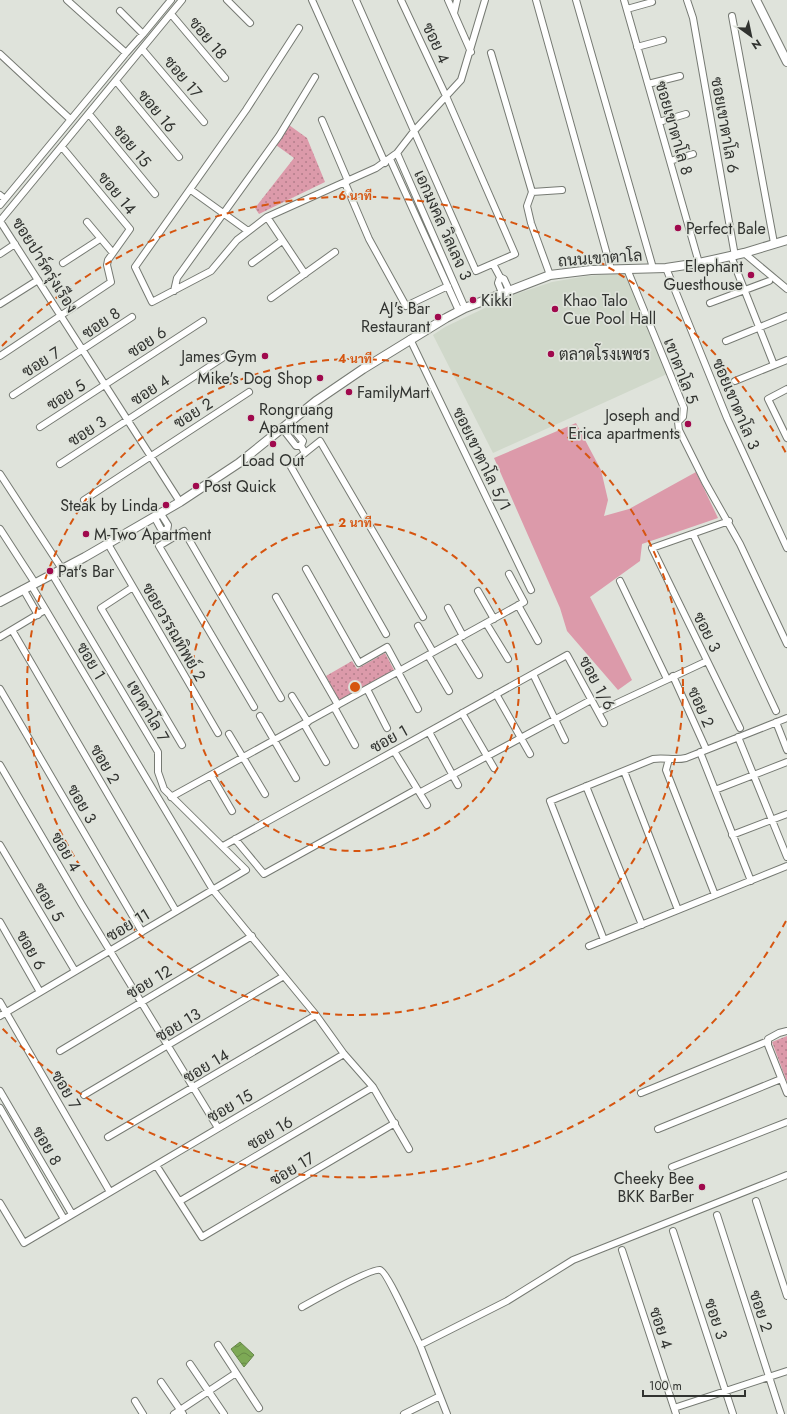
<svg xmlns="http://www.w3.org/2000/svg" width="787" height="1414" font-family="Jost,Sarabun,sans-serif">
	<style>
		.built { fill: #d0d8ca }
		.grass { fill: #dc9aaa }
		.park { fill: url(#park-dots) }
		.water { fill: url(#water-waves); stroke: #66864a }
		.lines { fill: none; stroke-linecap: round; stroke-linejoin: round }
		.minor-casing { stroke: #767a73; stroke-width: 8 }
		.tertiary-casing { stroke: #767a73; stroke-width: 10 }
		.minor { stroke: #fff; stroke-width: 6 }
		.tertiary { stroke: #fff; stroke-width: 8 }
		.ring { fill: none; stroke: #d65510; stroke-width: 2; stroke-dasharray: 7 5 }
		.poi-dot { fill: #a0094d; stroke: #dfe3db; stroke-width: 1.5 }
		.labels { text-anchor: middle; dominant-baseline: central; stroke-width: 3.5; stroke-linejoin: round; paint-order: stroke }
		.street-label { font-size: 16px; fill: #313330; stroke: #dfe3db }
		.poi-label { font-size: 16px; fill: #313330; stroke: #dfe3db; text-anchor: start }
		.centre { fill: #d65510; stroke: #dfe3db; stroke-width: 2 }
		.ring-label { font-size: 12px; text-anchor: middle; font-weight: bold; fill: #d65510; stroke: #dfe3db; stroke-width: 3.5; stroke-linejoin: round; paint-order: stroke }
	</style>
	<defs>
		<pattern id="park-dots" width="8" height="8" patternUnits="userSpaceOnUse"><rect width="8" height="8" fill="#dc9aaa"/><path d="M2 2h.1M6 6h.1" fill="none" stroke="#b37e8b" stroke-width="1.8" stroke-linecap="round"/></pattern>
		<pattern id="water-waves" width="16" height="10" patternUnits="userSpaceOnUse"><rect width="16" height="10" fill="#7da955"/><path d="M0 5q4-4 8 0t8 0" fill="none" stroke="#678a47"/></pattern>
	</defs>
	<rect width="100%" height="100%" fill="#dfe3db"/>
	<!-- built -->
	<path class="built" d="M 626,273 L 667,374 L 493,453 L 433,335 L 445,327 L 510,296 L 552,282 L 587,276 Z"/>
	<!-- grass -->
	<path class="grass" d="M 576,423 L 601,470 L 608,500 L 604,516 L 629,509 L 696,472 L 718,518 L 642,544 L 640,561 L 590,597 L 632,680 L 618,690 L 567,631 L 560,608 L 494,458 Z"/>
	<!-- park -->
	<path class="park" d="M 289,125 L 307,138 L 325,182 L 259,214 L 255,208 L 294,158 L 276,145 Z
		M 385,653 L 394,670 L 339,700 L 326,676 L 352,661 L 357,669 Z
		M 787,1036 L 787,1082 L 772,1042 Z"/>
	<!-- water -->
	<path class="water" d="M 240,1342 L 254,1355 L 244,1367 L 231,1349 Z"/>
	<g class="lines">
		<defs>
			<path id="minor" d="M 67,0 L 126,53 L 143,34
				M 227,0 L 250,23
				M 312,0 L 385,163
				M 356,0 L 476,271 L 515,254 L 446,96 L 401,0
				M 448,0 L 471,52
				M 536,0 L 611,269
				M 576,0 L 653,268
				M 624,0 L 699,263
				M 687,0 L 693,18 L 735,256
				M 627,9 L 652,2
				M 120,11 L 143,34 L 171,0
				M 454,13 L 457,0
				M 171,14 L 225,78
				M 732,16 L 774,243
				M 299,28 L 246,110 L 135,267 L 152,302 L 211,271 L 237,240 L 267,217 L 376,168 L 397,153 L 414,131 L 461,80 L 485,0
				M 637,47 L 663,40
				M 142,49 L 204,122
				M 491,53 L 532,192 L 527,206 L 531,223 L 550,275
				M 0,54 L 70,119
				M 116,81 L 179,157
				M 648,84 L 680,76
				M 89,114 L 155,194
				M 322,120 L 348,181
				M 659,122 L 686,114
				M 397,153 L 465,308
				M 390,159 L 459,311
				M 670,161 L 693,154
				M 345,183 L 369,239 L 406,306 L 448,286
				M 191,190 L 248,231
				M 532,192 L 562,190
				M 0,195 L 5,199 L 0,205
				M 5,199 L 126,53
				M 267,217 L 305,274
				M 87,222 L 113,253
				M 744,253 L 787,289
				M 0,254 L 15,244
				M 731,256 L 774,365
				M 63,263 L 100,239
				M 252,263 L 282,241
				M 493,264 L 500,277 L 504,279 L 509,290
				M 666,268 L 727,418 L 787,548
				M 627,269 L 684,408 L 683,417 L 678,422 L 679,430 L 705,482 L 740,544 L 787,644
				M 500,277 L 498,283 L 502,293
				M 174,291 L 177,278 L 279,136 L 315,77
				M 271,298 L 335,252
				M 710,303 L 769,281
				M 0,304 L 38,280
				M 410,339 L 531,590
				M 726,341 L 787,316
				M 0,356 L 111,282 L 107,265 L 108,260 L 130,229 L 62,147
				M 735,381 L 787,360
				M 787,389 L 768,399 L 787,438
				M 13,395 L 132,317
				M 288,423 L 303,441 L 301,446
				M 40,427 L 203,321
				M 282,428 L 296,446 L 301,446 L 305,453
				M 60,464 L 227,355
				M 0,474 L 62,569
				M 84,500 L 249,392
				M 180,502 L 0,221 L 182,0
				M 155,518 L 161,529 L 167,531 L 168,525 L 161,514
				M 729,521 L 652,548 L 740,728
				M 0,529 L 35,583
				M 693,534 L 776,711
				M 108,544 L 218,733
				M 306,569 L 359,663 L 387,647 L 400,671
				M 620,581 L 667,679
				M 31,585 L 213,890 L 316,1015 L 344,1054 L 373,1087 L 409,1149
				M 133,587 L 101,608 L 182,745
				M 23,589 L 38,615
				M 478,591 L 494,619
				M 276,597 L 338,705
				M 518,605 L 538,641
				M 448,608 L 463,636
				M 486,623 L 508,659
				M 418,626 L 433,652
				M 12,630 L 176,911
				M 386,634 L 290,465 L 320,441 L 423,617
				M 0,637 L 45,610
				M 457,639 L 479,675
				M 428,655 L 449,691
				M 398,672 L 418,709
				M 533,674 L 565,740
				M 673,676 L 706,749
				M 0,689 L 142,932
				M 367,689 L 387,728
				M 496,694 L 530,754
				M 292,696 L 308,722
				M 254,707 L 159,546 L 184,531 L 281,698
				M 334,707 L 355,745
				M 598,712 L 707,661
				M 462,713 L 494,768
				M 260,716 L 296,778
				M 776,722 L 787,750
				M 304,724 L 326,762
				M 429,732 L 458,785
				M 229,734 L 265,794
				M 738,737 L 787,857
				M 394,751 L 427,805
				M 700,752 L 751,881
				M 669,759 L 666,770 L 715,895
				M 0,765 L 82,905 L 218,1128
				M 624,771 L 678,910
				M 211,775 L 232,811
				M 586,786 L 642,925
				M 715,790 L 787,762
				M 421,792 L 591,700
				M 171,797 L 524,602 L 509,574
				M 732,835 L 787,814
				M 235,839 L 264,874 L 417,789
				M 0,845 L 75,971
				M 223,846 L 567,655 L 604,723
				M 0,922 L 40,992
				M 604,940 L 550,801 L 653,759 C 665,757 674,761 686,758 L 787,718
				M 589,946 L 787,866
				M 0,1002 L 110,1192
				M 0,1016 L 246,870 L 164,789 L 158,772 L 158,752 L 52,574
				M 787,1031 L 779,1033 L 768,1039 L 768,1045 L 787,1093
				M 60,1051 L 252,936
				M 0,1091 L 72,1214
				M 641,1093 L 768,1041
				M 84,1095 L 284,976
				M 0,1108 L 64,1219
				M 658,1129 L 781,1079
				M 108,1137 L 316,1015
				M 156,1165 L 202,1237 L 395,1123
				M 672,1167 L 787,1122
				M 180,1201 L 373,1087
				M 756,1201 L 787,1296
				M 0,1203 L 24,1243 L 344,1054
				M 717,1215 L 781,1414
				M 673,1231 L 733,1414
				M 622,1250 L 676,1414
				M 302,1307 C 313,1301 371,1268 380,1270 C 387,1271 415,1335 420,1345
				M 218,1345 L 259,1408
				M 190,1364 L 224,1414
				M 161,1382 L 183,1414
				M 135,1401 L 143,1414
				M 674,1408 L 787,1371
				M 174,1414 L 236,1373
				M 404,1414 L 440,1396
				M 447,1414 L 420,1345 L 507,1301 L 573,1260 L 787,1175"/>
			<path id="tertiary" d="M 756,0 L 787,62
				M 0,602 L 85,557 L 180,502 L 239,463 L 316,401 L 363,369 L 446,318 L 465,308 L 550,275 L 591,270 L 666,268 L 699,263 L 744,253 L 787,240"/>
		</defs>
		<!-- minor casing -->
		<use href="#minor" class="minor-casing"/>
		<!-- tertiary casing -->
		<use href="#tertiary" class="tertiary-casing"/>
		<!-- minor -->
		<use href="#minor" class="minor"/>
		<!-- tertiary -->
		<use href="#tertiary" class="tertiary"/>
	</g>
	<!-- distance rings -->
	<g class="ring">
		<circle cx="355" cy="687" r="164"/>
		<circle cx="355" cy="687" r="328"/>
		<path d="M786 921A491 491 0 0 1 2 1028M2 346A491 491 0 0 1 786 453"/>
	</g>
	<!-- markers -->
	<g class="poi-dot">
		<circle cx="678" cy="228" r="4"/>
		<circle cx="751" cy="275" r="4"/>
		<circle cx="473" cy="300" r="4"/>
		<circle cx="555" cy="309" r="4"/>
		<circle cx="438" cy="317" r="4"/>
		<circle cx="551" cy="354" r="4"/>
		<circle cx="265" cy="356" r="4"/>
		<circle cx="320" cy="378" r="4"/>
		<circle cx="349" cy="392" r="4"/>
		<circle cx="251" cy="418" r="4"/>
		<circle cx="688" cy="424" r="4"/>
		<circle cx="273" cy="444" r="4"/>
		<circle cx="196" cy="486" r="4"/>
		<circle cx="166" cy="505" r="4"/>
		<circle cx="86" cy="534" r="4"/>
		<circle cx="50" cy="571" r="4"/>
		<circle cx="702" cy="1187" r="4"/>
	</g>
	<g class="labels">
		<!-- street labels -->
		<g class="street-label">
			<text transform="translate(208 38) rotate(50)">ซอย 18</text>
			<text transform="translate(436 43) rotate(65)">ซอย 4</text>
			<text transform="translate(183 77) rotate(50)">ซอย 17</text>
			<text transform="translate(157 111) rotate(50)">ซอย 16</text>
			<text transform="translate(725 125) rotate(80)">ซอยเขาตาโล 6</text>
			<text transform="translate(674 128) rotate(74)">ซอยเขาตาโล 8</text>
			<text transform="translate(132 146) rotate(50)">ซอย 15</text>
			<text transform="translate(117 193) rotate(50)">ซอย 14</text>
			<text transform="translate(443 225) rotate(66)">เอกมงคล วิลเลจ 3</text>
			<text transform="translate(600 258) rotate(-4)">ถนนเขาตาโล</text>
			<text transform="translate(45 265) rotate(58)">ซอยปาร์ครุ่งเรือง</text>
			<text transform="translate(101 323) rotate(-34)">ซอย 8</text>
			<text transform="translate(147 342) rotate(-33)">ซอย 6</text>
			<text transform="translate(41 362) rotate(-32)">ซอย 7</text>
			<text transform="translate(681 371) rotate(69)">เขาตาโล 5</text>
			<text transform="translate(150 390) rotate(-33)">ซอย 4</text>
			<text transform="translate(66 395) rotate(-33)">ซอย 5</text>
			<text transform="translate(736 404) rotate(67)">ซอยเขาตาโล 3</text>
			<text transform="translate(193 413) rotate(-32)">ซอย 2</text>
			<text transform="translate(87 431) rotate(-33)">ซอย 3</text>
			<text transform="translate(482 459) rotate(64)">ซอยเขาตาโล 5/1</text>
			<text transform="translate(174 632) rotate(60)">ซอยวรรณทิพย์ 2</text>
			<text transform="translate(707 632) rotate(64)">ซอย 3</text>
			<text transform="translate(91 661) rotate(59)">ซอย 1</text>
			<text transform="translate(597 683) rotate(62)">ซอย 1/6</text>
			<text transform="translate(701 707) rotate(66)">ซอย 2</text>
			<text transform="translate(148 711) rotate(60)">เขาตาโล 7</text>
			<text transform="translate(389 739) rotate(-29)">ซอย 1</text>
			<text transform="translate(105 764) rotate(60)">ซอย 2</text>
			<text transform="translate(82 804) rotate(60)">ซอย 3</text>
			<text transform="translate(66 852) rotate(60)">ซอย 4</text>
			<text transform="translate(49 902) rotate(59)">ซอย 5</text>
			<text transform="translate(128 925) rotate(-31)">ซอย 11</text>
			<text transform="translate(31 950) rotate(60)">ซอย 6</text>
			<text transform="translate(149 982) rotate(-31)">ซอย 12</text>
			<text transform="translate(178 1025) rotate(-31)">ซอย 13</text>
			<text transform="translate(206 1066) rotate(-31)">ซอย 14</text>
			<text transform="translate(66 1090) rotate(60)">ซอย 7</text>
			<text transform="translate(230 1106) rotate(-30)">ซอย 15</text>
			<text transform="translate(270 1133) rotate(-31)">ซอย 16</text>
			<text transform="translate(47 1146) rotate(60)">ซอย 8</text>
			<text transform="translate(292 1169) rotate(-31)">ซอย 17</text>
			<text transform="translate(761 1311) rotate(72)">ซอย 2</text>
			<text transform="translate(716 1319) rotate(72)">ซอย 3</text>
			<text transform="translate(661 1328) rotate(72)">ซอย 4</text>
		</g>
		<!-- poi labels -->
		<g class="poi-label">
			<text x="686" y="228">Perfect Bale</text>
			<text x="743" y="266" text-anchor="end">Elephant<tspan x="743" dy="18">Guesthouse</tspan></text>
			<text x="481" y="300">Kikki</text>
			<text x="563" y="300">Khao Talo<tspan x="563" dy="18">Cue Pool Hall</tspan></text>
			<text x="430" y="308" text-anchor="end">AJ's Bar<tspan x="430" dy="18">Restaurant</tspan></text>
			<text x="559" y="354">ตลาดโรงเพชร</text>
			<text x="257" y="356" text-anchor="end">James Gym</text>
			<text x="312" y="378" text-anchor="end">Mike's Dog Shop</text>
			<text x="357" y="392">FamilyMart</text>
			<text x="259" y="409">Rongruang<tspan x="259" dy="18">Apartment</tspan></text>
			<text x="680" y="415" text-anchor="end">Joseph and<tspan x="680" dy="18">Erica apartments</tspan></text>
			<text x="273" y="460" text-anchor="middle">Load Out</text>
			<text x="204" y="486">Post Quick</text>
			<text x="158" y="505" text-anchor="end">Steak by Linda</text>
			<text x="94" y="534">M-Two Apartment</text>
			<text x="58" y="571">Pat's Bar</text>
			<text x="694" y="1178" text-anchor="end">Cheeky Bee<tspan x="694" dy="18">BKK BarBer</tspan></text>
		</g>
	</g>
	<circle cx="355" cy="687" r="6" class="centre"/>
	<g class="ring-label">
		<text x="355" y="200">6 นาที</text>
		<text x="355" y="363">4 นาที</text>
		<text x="355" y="527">2 นาที</text>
	</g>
	<!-- north arrow -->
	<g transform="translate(751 36) rotate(147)" stroke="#dfe3db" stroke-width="3" paint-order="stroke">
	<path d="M0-3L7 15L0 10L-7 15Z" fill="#313330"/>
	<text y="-6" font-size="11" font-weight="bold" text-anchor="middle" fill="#313330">N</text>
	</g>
	<!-- scale -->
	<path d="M643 1390v6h102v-6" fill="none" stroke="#313330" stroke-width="2"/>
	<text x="649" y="1390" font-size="12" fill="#313330" stroke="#dfe3db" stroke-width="3" paint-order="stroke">100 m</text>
</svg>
